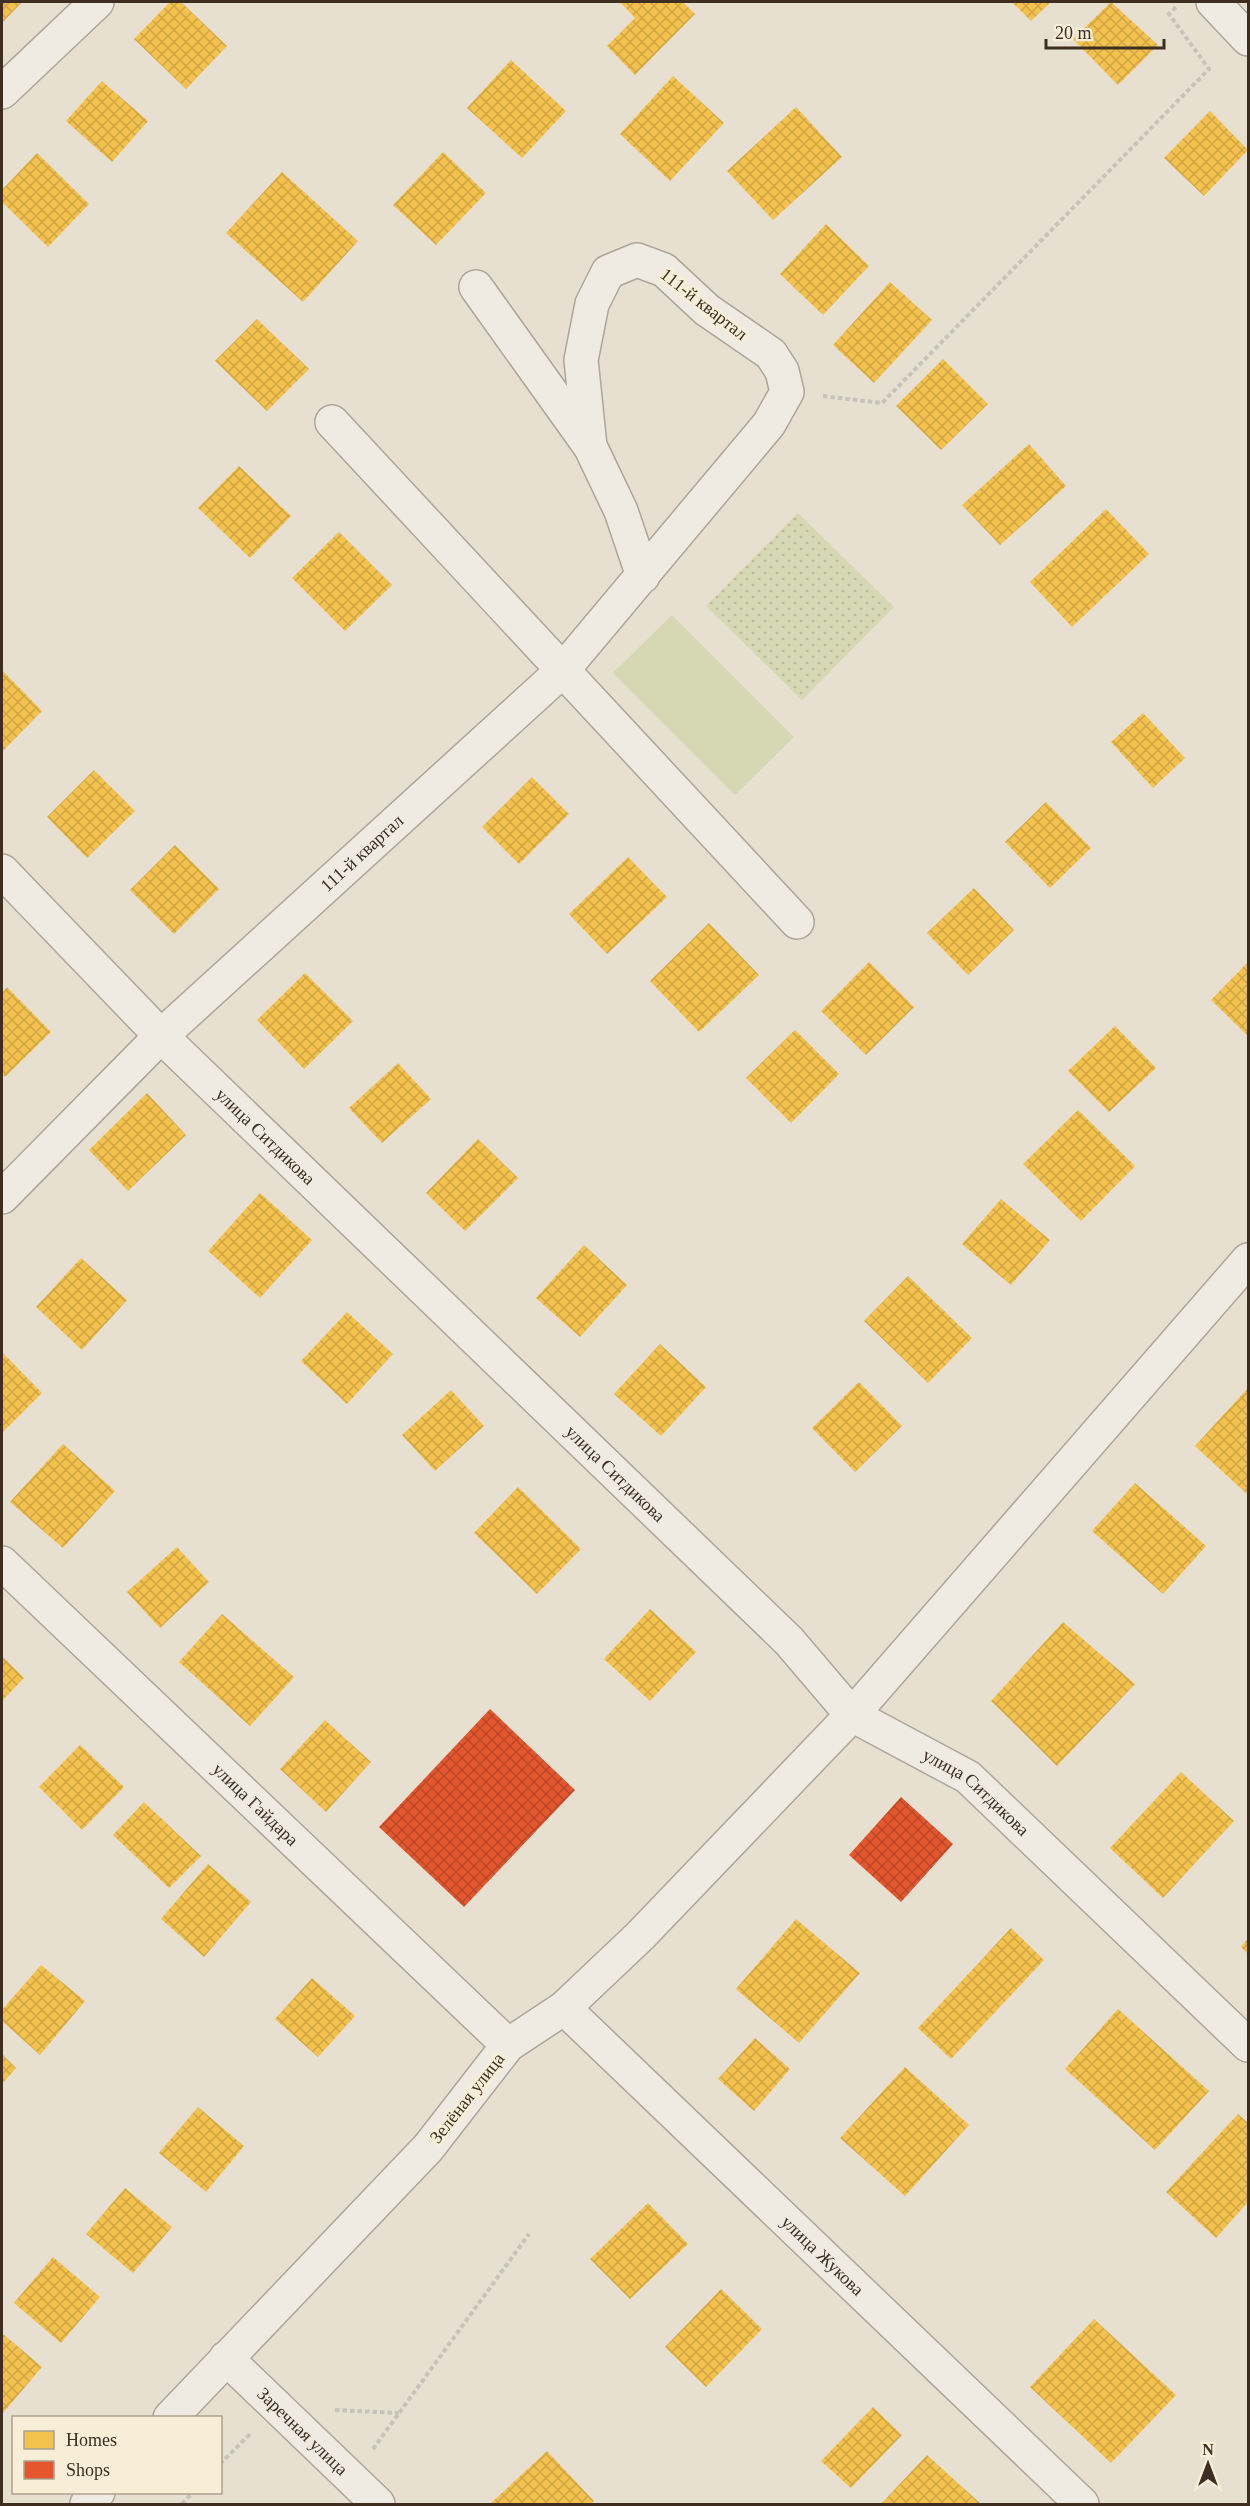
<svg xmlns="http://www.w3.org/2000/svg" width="1250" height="2506" font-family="Georgia,serif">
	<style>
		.green { fill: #d6d7b3 }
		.park { fill: url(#park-dots) }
		.homes { fill: url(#homes-cross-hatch) }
		.shops { fill: url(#shops-cross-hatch) }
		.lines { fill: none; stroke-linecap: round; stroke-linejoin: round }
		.minor-casing { stroke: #ada599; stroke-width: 36 }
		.tertiary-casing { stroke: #ada599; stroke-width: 36 }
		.path { stroke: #c8c2b9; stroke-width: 4; stroke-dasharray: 4.5 3; stroke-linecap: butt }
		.minor { stroke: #efebe3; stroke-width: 33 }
		.tertiary { stroke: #efebe3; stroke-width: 33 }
		.labels { text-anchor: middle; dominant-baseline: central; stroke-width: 6; stroke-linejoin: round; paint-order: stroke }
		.street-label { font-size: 18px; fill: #3d2e20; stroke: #f7eed8 }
	</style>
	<defs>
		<pattern id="park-dots" width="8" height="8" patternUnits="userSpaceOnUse" patternTransform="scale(1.5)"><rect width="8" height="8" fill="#d6d7b3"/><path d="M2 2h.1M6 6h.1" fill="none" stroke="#b9b99a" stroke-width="1.8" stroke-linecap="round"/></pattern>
		<pattern id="homes-cross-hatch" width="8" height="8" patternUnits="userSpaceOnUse" patternTransform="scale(1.5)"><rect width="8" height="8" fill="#f2c14e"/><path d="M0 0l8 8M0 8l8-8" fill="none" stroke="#d0a644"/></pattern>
		<pattern id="shops-cross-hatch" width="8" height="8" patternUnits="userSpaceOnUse" patternTransform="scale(1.5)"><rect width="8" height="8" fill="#e4572e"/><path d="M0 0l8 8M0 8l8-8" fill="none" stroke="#ba4827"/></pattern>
	</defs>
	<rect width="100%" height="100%" fill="#e7e0d1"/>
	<!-- green -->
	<path class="green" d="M 672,615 L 794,737 L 735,795 L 613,673 Z"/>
	<!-- park -->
	<path class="park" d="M 798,513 L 894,607 L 802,700 L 706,606 Z"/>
	<!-- homes -->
	<path class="homes" d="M 2,2 L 22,2 L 3,22 L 2,21 Z
		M 170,2 L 181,2 L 227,46 L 186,89 L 134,39 Z
		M 623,2 L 683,2 L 695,14 L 635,75 L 607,46 L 635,18 L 621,3 Z
		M 1012,2 L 1051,2 L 1031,21 Z
		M 1111,2 L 1158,45 L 1118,85 L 1073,39 Z
		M 511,60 L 566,111 L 522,158 L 467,108 Z
		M 673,76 L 724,123 L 670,181 L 620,134 Z
		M 102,81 L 148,121 L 112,162 L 66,121 Z
		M 796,107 L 842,157 L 773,220 L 727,171 Z
		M 1210,111 L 1248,150 L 1204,196 L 1164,158 Z
		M 443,152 L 486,193 L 436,245 L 393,205 Z
		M 37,153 L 89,204 L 48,247 L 2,202 L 2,190 Z
		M 282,172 L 358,241 L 303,302 L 226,233 Z
		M 826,224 L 869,266 L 823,315 L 780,274 Z
		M 890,282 L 932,320 L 874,383 L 833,345 Z
		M 257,319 L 309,369 L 267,411 L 215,361 Z
		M 943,359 L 988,404 L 941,450 L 896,406 Z
		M 1029,444 L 1066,486 L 1000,545 L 962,505 Z
		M 239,466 L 291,516 L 250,558 L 198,508 Z
		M 1106,509 L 1149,554 L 1072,627 L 1030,582 Z
		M 339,532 L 392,585 L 345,631 L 292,578 Z
		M 2,670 L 42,711 L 2,752 Z
		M 1143,713 L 1185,758 L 1153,788 L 1111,742 Z
		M 94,770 L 135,811 L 87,858 L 47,817 Z
		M 532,777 L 569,814 L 519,864 L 482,827 Z
		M 1046,802 L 1091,848 L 1050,888 L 1005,842 Z
		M 175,845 L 219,889 L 174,934 L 130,890 Z
		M 628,857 L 667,897 L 607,954 L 569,914 Z
		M 974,888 L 1014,930 L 968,975 L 927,933 Z
		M 709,923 L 759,975 L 699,1032 L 650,981 Z
		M 869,962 L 914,1007 L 866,1055 L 821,1011 Z
		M 1248,962 L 1248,1036 L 1211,1000 Z
		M 305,973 L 353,1021 L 304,1069 L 257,1020 Z
		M 7,987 L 51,1032 L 5,1077 L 2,1073 L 2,993 Z
		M 1115,1026 L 1156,1068 L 1109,1112 L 1068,1071 Z
		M 795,1030 L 839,1074 L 791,1123 L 746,1078 Z
		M 398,1063 L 431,1099 L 382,1143 L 349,1108 Z
		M 147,1093 L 186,1135 L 128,1191 L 89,1150 Z
		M 1078,1110 L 1135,1166 L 1081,1221 L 1023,1164 Z
		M 478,1139 L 518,1178 L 465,1231 L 426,1193 Z
		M 260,1193 L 312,1240 L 260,1298 L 208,1251 Z
		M 1001,1199 L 1050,1240 L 1011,1285 L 962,1244 Z
		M 584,1245 L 627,1285 L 580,1337 L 536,1298 Z
		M 81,1258 L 127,1300 L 82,1350 L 36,1307 Z
		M 908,1276 L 972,1338 L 928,1383 L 864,1321 Z
		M 347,1312 L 393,1354 L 347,1404 L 301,1361 Z
		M 660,1344 L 706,1387 L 661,1436 L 614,1394 Z
		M 2,1352 L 42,1393 L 2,1433 Z
		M 859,1382 L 902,1426 L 855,1472 L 812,1428 Z
		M 1248,1388 L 1248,1495 L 1195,1446 Z
		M 451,1390 L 484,1426 L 435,1471 L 402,1435 Z
		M 63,1444 L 115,1491 L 63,1548 L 10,1502 Z
		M 1135,1483 L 1206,1546 L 1163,1594 L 1092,1531 Z
		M 518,1487 L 581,1549 L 537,1594 L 474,1533 Z
		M 177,1547 L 209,1582 L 160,1628 L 127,1592 Z
		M 650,1609 L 696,1652 L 650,1701 L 604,1659 Z
		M 222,1614 L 294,1677 L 250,1726 L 179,1662 Z
		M 1063,1622 L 1135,1684 L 1057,1766 L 991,1701 Z
		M 2,1656 L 24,1678 L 2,1701 Z
		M 325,1720 L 371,1762 L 326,1812 L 280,1769 Z
		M 80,1745 L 124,1787 L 82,1830 L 39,1787 Z
		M 1181,1772 L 1234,1821 L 1163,1898 L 1110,1848 Z
		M 144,1802 L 201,1856 L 169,1888 L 113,1835 Z
		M 208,1864 L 251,1902 L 204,1957 L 161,1919 Z
		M 796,1919 L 860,1973 L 799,2043 L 736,1989 Z
		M 1011,1928 L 1044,1960 L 951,2059 L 918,2028 Z
		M 1248,1938 L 1248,1954 L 1241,1947 Z
		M 41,1965 L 85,2001 L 40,2055 L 2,2021 L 2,2010 Z
		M 312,1978 L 355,2016 L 318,2057 L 275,2019 Z
		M 1118,2009 L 1209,2091 L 1155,2150 L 1065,2069 Z
		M 755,2038 L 790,2069 L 754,2111 L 718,2079 Z
		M 2,2054 L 16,2068 L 2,2084 Z
		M 905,2067 L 969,2125 L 905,2196 L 840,2138 Z
		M 198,2107 L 244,2146 L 206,2192 L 159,2153 Z
		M 1238,2114 L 1248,2123 L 1248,2202 L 1216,2238 L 1166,2192 Z
		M 125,2188 L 172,2227 L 133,2273 L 86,2234 Z
		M 648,2203 L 688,2244 L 630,2299 L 590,2259 Z
		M 53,2257 L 100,2297 L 61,2343 L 14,2303 Z
		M 721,2289 L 762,2329 L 706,2387 L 665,2347 Z
		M 1094,2319 L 1176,2395 L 1111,2463 L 1030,2387 Z
		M 2,2333 L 42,2367 L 3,2413 L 2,2412 Z
		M 873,2407 L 902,2435 L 851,2488 L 821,2461 Z
		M 547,2451 L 594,2501 L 591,2504 L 490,2504 Z
		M 927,2455 L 981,2504 L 881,2504 Z"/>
	<!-- shops -->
	<path class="shops" d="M 490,1709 L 575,1790 L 464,1907 L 379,1827 Z
		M 901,1797 L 953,1844 L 901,1902 L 849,1855 Z"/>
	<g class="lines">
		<defs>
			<g id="minor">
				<path d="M 1213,2 L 1248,39"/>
				<path d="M 2,92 L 97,2"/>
				<path d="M 476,287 L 589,445"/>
				<path d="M 332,422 L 797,922"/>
				<path id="s1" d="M 2,1197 L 161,1036 L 562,671 L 769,424 L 787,392 L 782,371 L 771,354 L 707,310 L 664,270 L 637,260 L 608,272 L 592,304 L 581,360 L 590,446 L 621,511 L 643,576"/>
				<path id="s2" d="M 1248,1260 L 852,1715 L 968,1777 L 1248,2045"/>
				<path id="s3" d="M 2,1563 L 508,2045"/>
				<path id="s4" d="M 564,2008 L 1082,2504"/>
				<path id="s5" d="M 226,2358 L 378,2504"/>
			</g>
			<g id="tertiary">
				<path id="s6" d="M 2,871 L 161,1036 L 789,1641 L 852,1715 L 640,1936 L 564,2008 L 508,2045 L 428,2148 L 170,2418"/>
				<path d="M 87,2504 L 98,2492"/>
			</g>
		</defs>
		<!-- minor casing -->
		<use href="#minor" class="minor-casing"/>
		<!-- tertiary casing -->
		<use href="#tertiary" class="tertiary-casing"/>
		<!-- path -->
		<path class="path" d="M 823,396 L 882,403 L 1209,69 L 1169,14 L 1176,7
			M 335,2410 L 399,2413
			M 373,2449 L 529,2234
			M 220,2464 L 251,2433
			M 182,2504 L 193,2492"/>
		<!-- minor -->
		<use href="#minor" class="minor"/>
		<!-- tertiary -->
		<use href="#tertiary" class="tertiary"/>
	</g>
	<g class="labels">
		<!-- street labels -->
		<g class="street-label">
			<text transform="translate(704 304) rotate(38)">111-й квартал</text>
			<text stroke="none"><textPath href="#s1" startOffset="498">111-й квартал</textPath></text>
			<text stroke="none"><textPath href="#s6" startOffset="374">улица Ситдикова</textPath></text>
			<text stroke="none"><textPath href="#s6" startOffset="860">улица Ситдикова</textPath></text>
			<text stroke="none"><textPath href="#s2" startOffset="750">улица Ситдикова</textPath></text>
			<text stroke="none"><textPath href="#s3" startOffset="350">улица Гайдара</textPath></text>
			<text transform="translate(467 2098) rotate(-52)">Зелёная улица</text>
			<text stroke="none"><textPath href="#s4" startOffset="358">улица Жукова</textPath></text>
			<text stroke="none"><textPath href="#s5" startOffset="106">Заречная улица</textPath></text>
		</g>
	</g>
	<!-- border -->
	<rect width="1250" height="2506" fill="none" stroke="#3d2e20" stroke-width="6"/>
	<!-- legend -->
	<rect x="12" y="2416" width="210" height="78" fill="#f7eed8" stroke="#ada18e" stroke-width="1.5"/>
	<rect x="24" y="2431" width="30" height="18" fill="#f2c14e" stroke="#ada18e" stroke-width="1.5"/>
	<text x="66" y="2446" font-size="18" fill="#3d2e20">Homes</text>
	<rect x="24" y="2461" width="30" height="18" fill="#e4572e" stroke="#ada18e" stroke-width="1.5"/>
	<text x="66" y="2476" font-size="18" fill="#3d2e20">Shops</text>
	<!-- north arrow -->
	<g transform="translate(1208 2464)" stroke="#f7eed8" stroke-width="4.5" paint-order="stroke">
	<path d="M0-4.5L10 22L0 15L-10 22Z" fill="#3d2e20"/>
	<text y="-9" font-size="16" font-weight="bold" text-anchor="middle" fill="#3d2e20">N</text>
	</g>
	<!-- scale -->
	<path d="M1046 39v9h118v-9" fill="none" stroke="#3d2e20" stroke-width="3"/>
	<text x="1055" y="39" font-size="18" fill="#3d2e20" stroke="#f7eed8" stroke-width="4.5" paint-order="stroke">20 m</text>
</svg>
